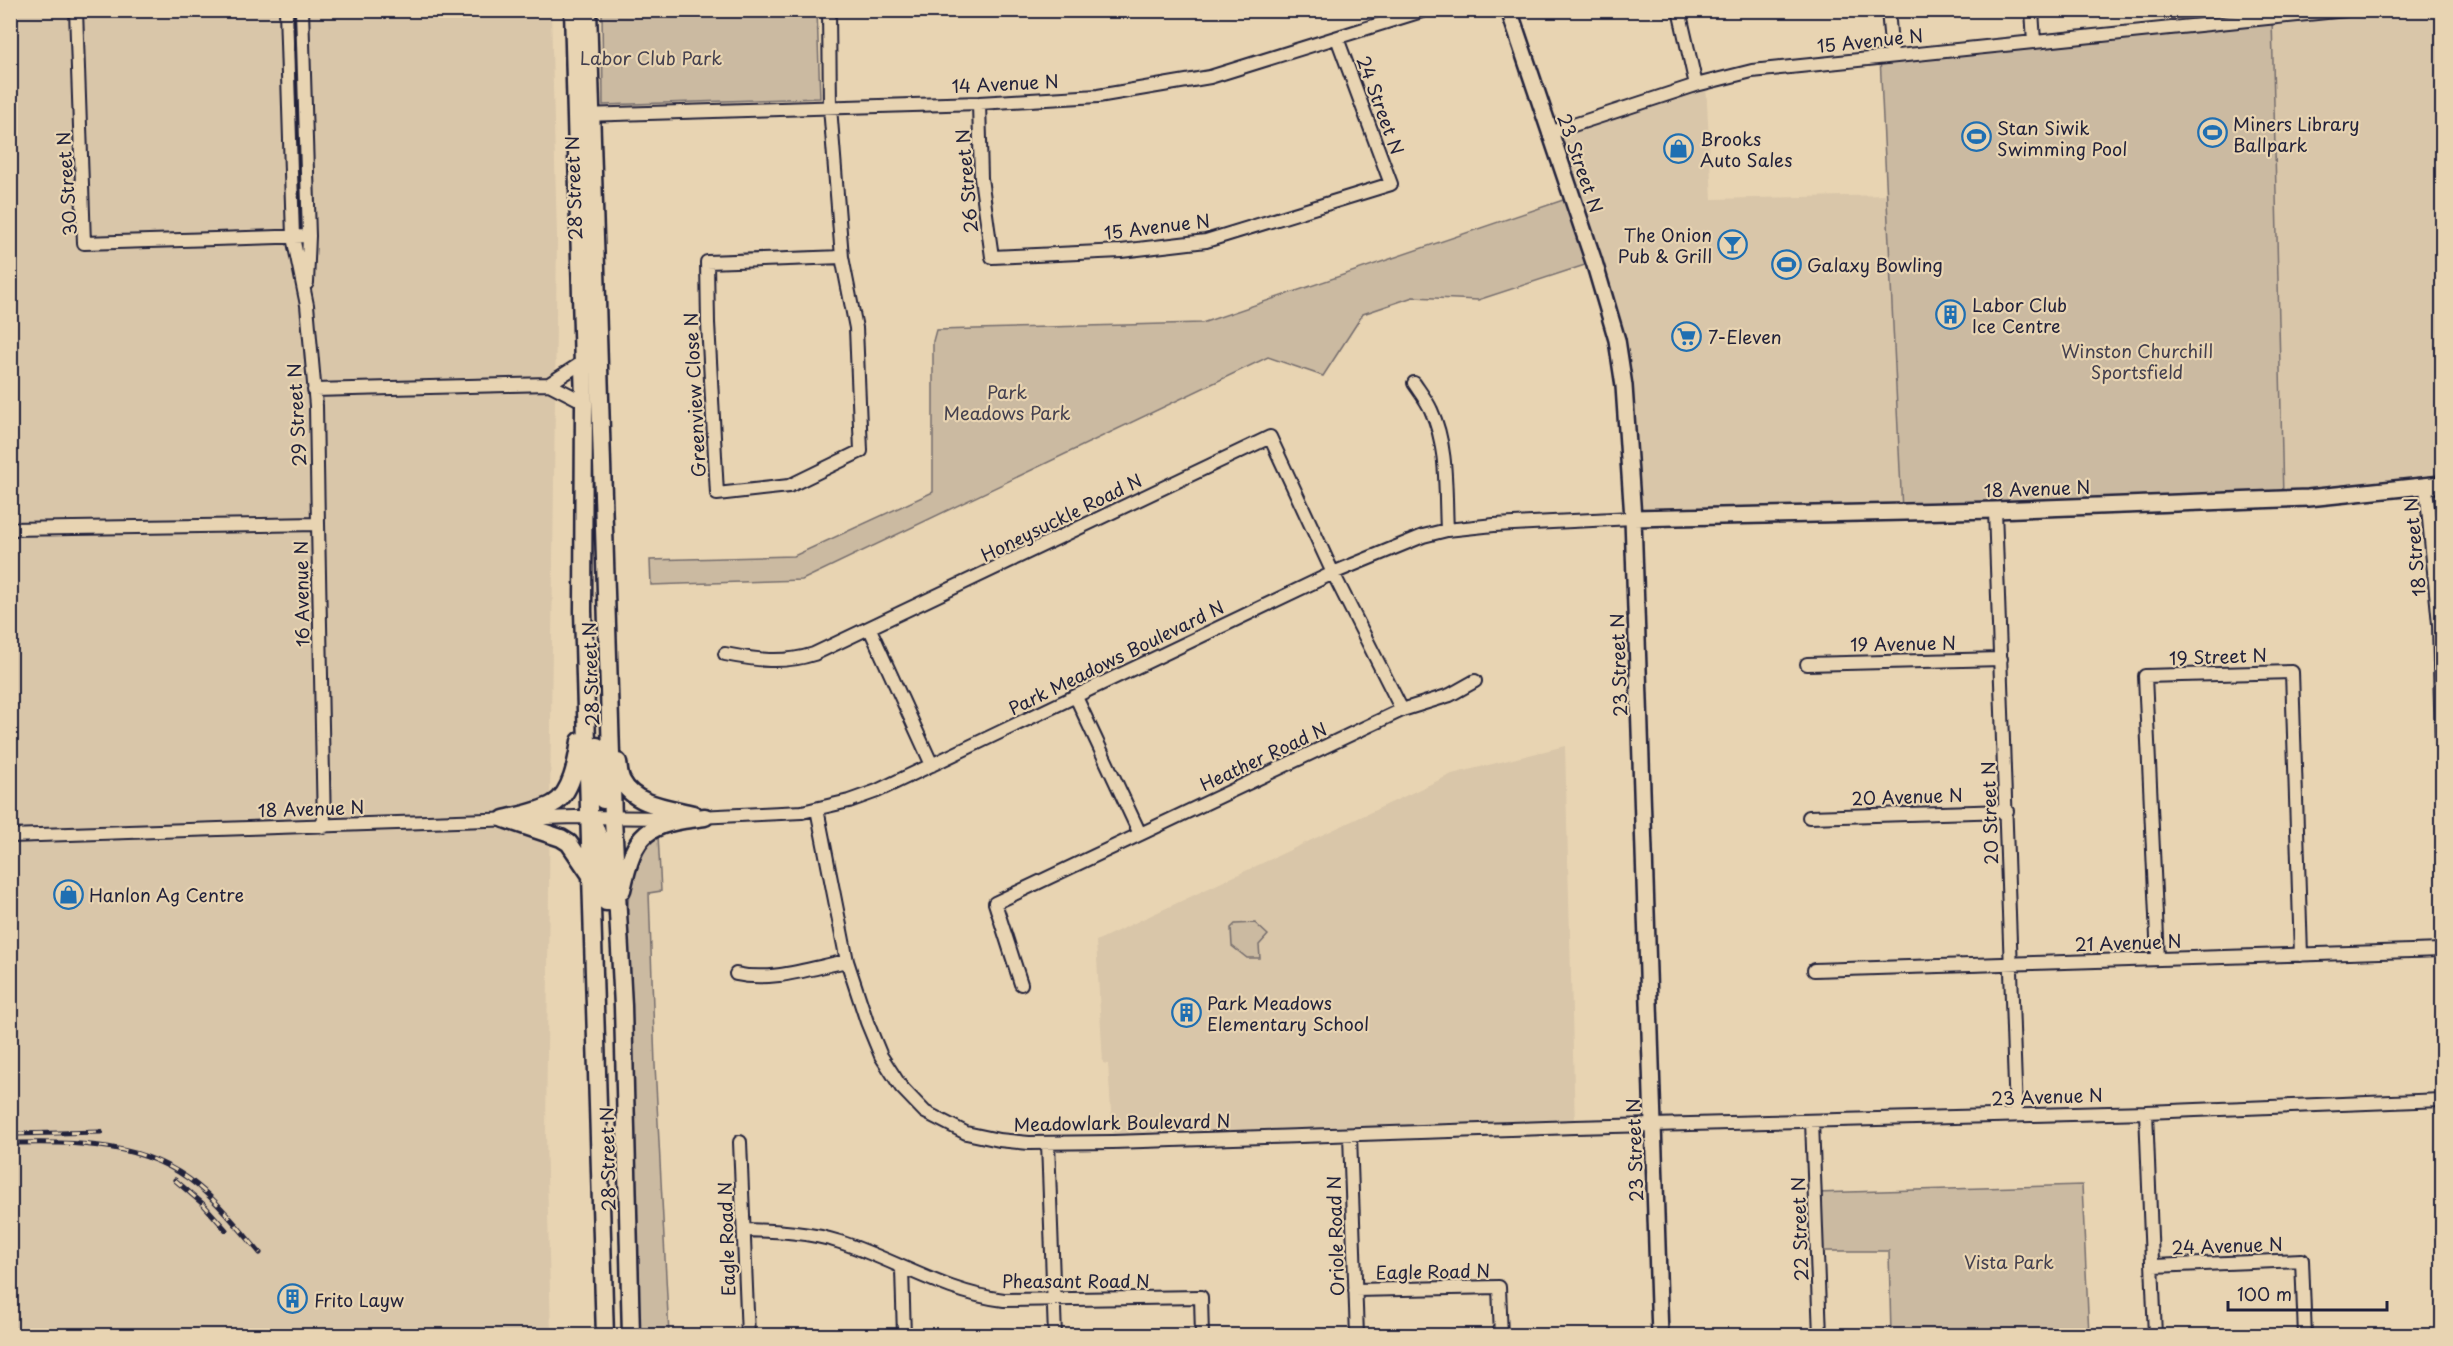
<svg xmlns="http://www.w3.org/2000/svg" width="2453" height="1346" font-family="'Playpen Sans',sans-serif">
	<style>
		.built { fill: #d9c6a9 }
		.green { fill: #cbbaa1; stroke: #766e6e; stroke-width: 1.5 }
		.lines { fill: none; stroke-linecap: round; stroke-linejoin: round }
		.minor-casing { stroke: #22223b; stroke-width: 16 }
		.tertiary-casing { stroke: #22223b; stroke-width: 20 }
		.secondary-casing { stroke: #22223b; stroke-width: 21 }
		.minor { stroke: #e8d4b2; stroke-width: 12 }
		.tertiary { stroke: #e8d4b2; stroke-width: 15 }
		.secondary { stroke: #e8d4b2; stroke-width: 16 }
		.rail-casing { stroke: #22223b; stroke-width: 5 }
		.rail { stroke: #e8d4b2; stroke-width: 3; stroke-dasharray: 9; stroke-linecap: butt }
		.labels { text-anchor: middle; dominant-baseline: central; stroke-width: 4.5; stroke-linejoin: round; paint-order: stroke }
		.street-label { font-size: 18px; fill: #22223b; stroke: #e8d4b2 }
		.park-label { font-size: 18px; fill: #44404f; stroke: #e8d4b2 }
		.poi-label { font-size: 18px; fill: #22223b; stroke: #e8d4b2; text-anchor: start }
	</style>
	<rect width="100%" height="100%" fill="#e8d4b2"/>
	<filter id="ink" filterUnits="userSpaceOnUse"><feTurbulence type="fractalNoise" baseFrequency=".0167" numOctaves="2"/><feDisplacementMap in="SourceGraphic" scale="12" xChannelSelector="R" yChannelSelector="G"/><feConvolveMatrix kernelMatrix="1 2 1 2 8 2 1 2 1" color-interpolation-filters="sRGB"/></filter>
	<g filter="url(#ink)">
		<!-- built -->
		<path class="built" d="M 2346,10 L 2442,11 L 2442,484 L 2283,499 L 2272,18 Z
			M 10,11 L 551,11 L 557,237 L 546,1133 L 551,1335 L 11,1335 Z
			M 1706,83 L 1712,199 L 1887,195 L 1902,511 L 1633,518 L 1624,386 L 1549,133 Z
			M 1565,746 L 1575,1127 L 1113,1142 L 1108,1064 L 1103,1063 L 1096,941 L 1452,774 Z"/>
		<!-- green -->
		<path class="green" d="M 602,11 L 817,11 L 820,98 L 603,105 Z
			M 2272,18 L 2283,499 L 1902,511 L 1880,57 Z
			M 1572,197 L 1594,262 L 1478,300 L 1413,297 L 1363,314 L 1323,376 L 1268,357 L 802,580 L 651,585 L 650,560 L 794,556 L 933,492 L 933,341 L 936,330 L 1202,323 Z
			M 658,835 L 661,891 L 649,893 L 655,1065 L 669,1335 L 637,1336 L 627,920 C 629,899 628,873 637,854 C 641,845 651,840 658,835 Z
			M 1255,923 L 1268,935 L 1259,945 L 1260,958 L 1247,958 L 1232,946 L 1231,928 L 1235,924 Z
			M 2082,1185 L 2089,1335 L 1891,1335 L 1889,1251 L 1818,1251 L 1816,1193 Z"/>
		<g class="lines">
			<defs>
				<path id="minor" d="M 76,10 L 84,243 L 309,236
					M 286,10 L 293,237 L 307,305 L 316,406 L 318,524
					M 302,10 L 309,236 L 307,283
					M 829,10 L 830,107 L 842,257 L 856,328 L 861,451 L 789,486 L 717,494 L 708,323 L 707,262 L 842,257
					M 1679,10 L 1696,85
					M 1888,10 L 1892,56
					M 2032,10 L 2034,42
					M 979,103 L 981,178 L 992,257 L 1121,251 L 1206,241 L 1391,184 L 1337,38
					M 583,115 L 979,103 L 1098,96 L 1210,77 L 1425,10
					M 1549,133 L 1696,85 L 1752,71 L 2346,10
					M 1414,383 C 1420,392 1427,401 1431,410 C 1448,446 1445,491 1447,530
					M 549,384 L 583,362
					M 314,390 L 549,384 L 584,402
					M 2426,487 L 2439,624 L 2442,748
					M 1995,510 L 2016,1115
					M 10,529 L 318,524 L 324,827
					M 870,629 L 932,765
					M 725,654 C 756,660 783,664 814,654 L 1270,437 L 1333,573 L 1402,710
					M 1807,664 L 2001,659
					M 1076,697 L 1140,834
					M 817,809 L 847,961 L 867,1022 L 881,1056 L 901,1087 L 925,1112 L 966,1133 L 999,1140 L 1029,1143 L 1113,1142 L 1575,1127 L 2146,1112 L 2442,1100
					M 698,817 L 802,812 L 849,801 L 877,791 L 1333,573 L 1423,536 L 1447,530 L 1494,525 L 1633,518
					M 1809,817 L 2007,811
					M 10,836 L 575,817 L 672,818
					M 2158,959 L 2145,676 L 2292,672 L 2301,955
					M 1814,970 L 2442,950
					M 736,974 C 772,982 811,968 847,961
					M 1021,984 L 995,903 L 1402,710 L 1450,695 L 1475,681
					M 2146,1112 L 2155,1336
					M 1812,1121 L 1820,1336
					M 1350,1135 L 1357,1336
					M 740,1142 L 748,1336
					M 1048,1143 L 1055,1336
					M 745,1230 C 777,1231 809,1232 840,1242 C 896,1260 945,1293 1004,1300 L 1201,1297 L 1202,1336
					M 2153,1266 L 2302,1260 L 2305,1336
					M 902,1269 L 904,1336
					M 1355,1290 L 1499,1287 L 1501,1336"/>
				<path id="tertiary" d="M 1509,10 L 1594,262 L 1617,340 L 1624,386 L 1633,518 L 1660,1336
					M 1633,518 L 1995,510 L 2308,498 L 2442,484"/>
				<path id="secondary" d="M 573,10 L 584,402 L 583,611 L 605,1336
					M 588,10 L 613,819 L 623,1006 L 631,1336
					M 597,746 L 603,800
					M 618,762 C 619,768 619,776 622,781 C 634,805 669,808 693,814
					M 504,819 C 520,815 539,812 553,804 C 572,794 577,760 580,741
					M 504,819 L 561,838 L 569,843 L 590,874
					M 595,827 L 603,849 L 606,902
					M 622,890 C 635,831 646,824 705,817"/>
			</defs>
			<!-- minor casing -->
			<use href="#minor" class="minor-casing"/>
			<!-- tertiary casing -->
			<use href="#tertiary" class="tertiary-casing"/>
			<!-- secondary casing -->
			<use href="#secondary" class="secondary-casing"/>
			<!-- minor -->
			<use href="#minor" class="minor"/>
			<!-- tertiary -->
			<use href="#tertiary" class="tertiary"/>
			<!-- secondary -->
			<use href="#secondary" class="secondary"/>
			<defs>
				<path id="rail" d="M 16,1134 L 101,1132
					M 10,1143 C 76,1142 145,1141 198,1186 C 221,1205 240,1230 260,1253
					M 175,1180 L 203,1204 L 226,1230"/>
			</defs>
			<!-- rail casing -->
			<use href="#rail" class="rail-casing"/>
			<!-- rail -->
			<use href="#rail" class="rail"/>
		</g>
	</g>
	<!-- icons -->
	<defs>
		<symbol id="stadium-ring" viewBox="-11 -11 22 22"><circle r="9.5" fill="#e8d4b2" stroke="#1f6fb2" stroke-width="1.5"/><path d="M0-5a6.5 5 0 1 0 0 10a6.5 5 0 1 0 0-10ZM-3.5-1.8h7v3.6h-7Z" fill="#1f6fb2"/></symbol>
		<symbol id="shop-ring" viewBox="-11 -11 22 22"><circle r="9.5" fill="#e8d4b2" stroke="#1f6fb2" stroke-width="1.5"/><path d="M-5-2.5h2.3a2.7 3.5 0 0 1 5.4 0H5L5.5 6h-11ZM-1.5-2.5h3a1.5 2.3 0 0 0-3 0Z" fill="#1f6fb2"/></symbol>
		<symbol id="bar-ring" viewBox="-11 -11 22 22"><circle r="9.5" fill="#e8d4b2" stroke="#1f6fb2" stroke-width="1.5"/><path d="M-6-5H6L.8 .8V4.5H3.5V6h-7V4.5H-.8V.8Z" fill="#1f6fb2"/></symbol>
		<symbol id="building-ring" viewBox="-11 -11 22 22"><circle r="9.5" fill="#e8d4b2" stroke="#1f6fb2" stroke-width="1.5"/><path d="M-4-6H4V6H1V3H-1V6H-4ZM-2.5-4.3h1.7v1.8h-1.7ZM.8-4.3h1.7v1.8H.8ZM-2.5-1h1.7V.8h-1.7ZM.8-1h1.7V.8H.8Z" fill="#1f6fb2"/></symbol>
		<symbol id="supermarket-ring" viewBox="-11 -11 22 22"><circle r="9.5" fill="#e8d4b2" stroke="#1f6fb2" stroke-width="1.5"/><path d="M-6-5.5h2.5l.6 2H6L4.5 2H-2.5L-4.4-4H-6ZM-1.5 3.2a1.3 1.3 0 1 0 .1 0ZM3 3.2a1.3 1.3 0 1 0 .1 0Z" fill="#1f6fb2"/></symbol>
	</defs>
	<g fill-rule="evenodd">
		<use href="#stadium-ring" x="2196" y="116" width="33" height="33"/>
		<use href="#stadium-ring" x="1960" y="120" width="33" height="33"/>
		<use href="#shop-ring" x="1662" y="132" width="33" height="33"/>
		<use href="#bar-ring" x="1716" y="228" width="33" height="33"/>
		<use href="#stadium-ring" x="1770" y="248" width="33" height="33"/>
		<use href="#building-ring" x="1934" y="298" width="33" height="33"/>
		<use href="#supermarket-ring" x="1670" y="320" width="33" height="33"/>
		<use href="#shop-ring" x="52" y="878" width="33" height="33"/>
		<use href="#building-ring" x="1170" y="996" width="33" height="33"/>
		<use href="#building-ring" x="276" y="1282" width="33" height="33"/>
	</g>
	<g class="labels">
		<!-- street labels -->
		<g class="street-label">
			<text transform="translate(1870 40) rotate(-6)">15 Avenue N</text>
			<text transform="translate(1005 83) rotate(-3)">14 Avenue N</text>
			<text transform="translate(1381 105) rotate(70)">24 Street N</text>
			<text transform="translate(1581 163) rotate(71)">23 Street N</text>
			<text transform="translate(966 181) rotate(-95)">26 Street N</text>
			<text transform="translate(66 184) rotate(-94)">30 Street N</text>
			<text transform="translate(573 188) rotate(-92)">28 Street N</text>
			<text transform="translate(1157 226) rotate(-7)">15 Avenue N</text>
			<text transform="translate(694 395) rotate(-93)">Greenview Close N</text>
			<text transform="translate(296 415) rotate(-93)">29 Street N</text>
			<text transform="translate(2037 488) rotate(-2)">18 Avenue N</text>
			<text transform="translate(1061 517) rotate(-26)">Honeysuckle Road N</text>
			<text transform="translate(2414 547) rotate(-95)">18 Street N</text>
			<text transform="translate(301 594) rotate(-91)">16 Avenue N</text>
			<text transform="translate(1903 643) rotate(-1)">19 Avenue N</text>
			<text transform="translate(2218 656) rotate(-2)">19 Street N</text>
			<text transform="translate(1116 657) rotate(-26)">Park Meadows Boulevard N</text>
			<text transform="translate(1618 665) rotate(-92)">23 Street N</text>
			<text transform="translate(590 674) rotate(-92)">28 Street N</text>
			<text transform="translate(1263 756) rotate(-25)">Heather Road N</text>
			<text transform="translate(1907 796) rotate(-2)">20 Avenue N</text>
			<text transform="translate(311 808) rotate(-2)">18 Avenue N</text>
			<text transform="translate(1989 813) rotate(-92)">20 Street N</text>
			<text transform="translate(2128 942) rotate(-2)">21 Avenue N</text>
			<text transform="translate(2047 1096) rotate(-2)">23 Avenue N</text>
			<text transform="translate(1122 1122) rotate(-1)">Meadowlark Boulevard N</text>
			<text transform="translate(1634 1150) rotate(-92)">23 Street N</text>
			<text transform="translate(607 1159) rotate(-91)">28 Street N</text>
			<text transform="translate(1799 1229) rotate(-92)">22 Street N</text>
			<text transform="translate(1335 1236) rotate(-92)">Oriole Road N</text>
			<text transform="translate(726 1239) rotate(-92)">Eagle Road N</text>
			<text transform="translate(2227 1245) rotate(-2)">24 Avenue N</text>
			<text transform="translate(1433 1271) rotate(-1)">Eagle Road N</text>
			<text x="1076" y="1280">Pheasant Road N</text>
		</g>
		<!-- park labels -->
		<g class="park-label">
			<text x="651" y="57">Labor Club Park</text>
			<text x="2137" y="350">Winston Churchill<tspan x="2137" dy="21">Sportsfield</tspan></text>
			<text x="1007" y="391">Park<tspan x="1007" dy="21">Meadows Park</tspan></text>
			<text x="2009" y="1261">Vista Park</text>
		</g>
		<!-- poi labels -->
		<g class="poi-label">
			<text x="2233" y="123">Miners Library<tspan x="2233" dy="21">Ballpark</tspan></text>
			<text x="1997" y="127">Stan Siwik<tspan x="1997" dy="21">Swimming Pool</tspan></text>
			<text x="1700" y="138">Brooks<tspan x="1700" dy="21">Auto Sales</tspan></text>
			<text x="1712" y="234" text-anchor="end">The Onion<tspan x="1712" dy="21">Pub &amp; Grill</tspan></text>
			<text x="1807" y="264">Galaxy Bowling</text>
			<text x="1972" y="304">Labor Club<tspan x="1972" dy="21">Ice Centre</tspan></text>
			<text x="1708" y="336">7-Eleven</text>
			<text x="89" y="894">Hanlon Ag Centre</text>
			<text x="1207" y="1002">Park Meadows<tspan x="1207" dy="21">Elementary School</tspan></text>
			<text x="314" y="1299">Frito Layw</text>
		</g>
	</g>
	<!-- margin -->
	<rect width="2453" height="1346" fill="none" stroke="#e8d4b2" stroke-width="36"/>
	<rect x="18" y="18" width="2417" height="1310" fill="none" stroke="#22223b" stroke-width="2" filter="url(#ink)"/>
	<!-- scale -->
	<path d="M2228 1301v9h159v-9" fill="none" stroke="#22223b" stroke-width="3"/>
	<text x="2237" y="1301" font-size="18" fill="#22223b" stroke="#e8d4b2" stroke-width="4.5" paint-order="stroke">100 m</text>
</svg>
